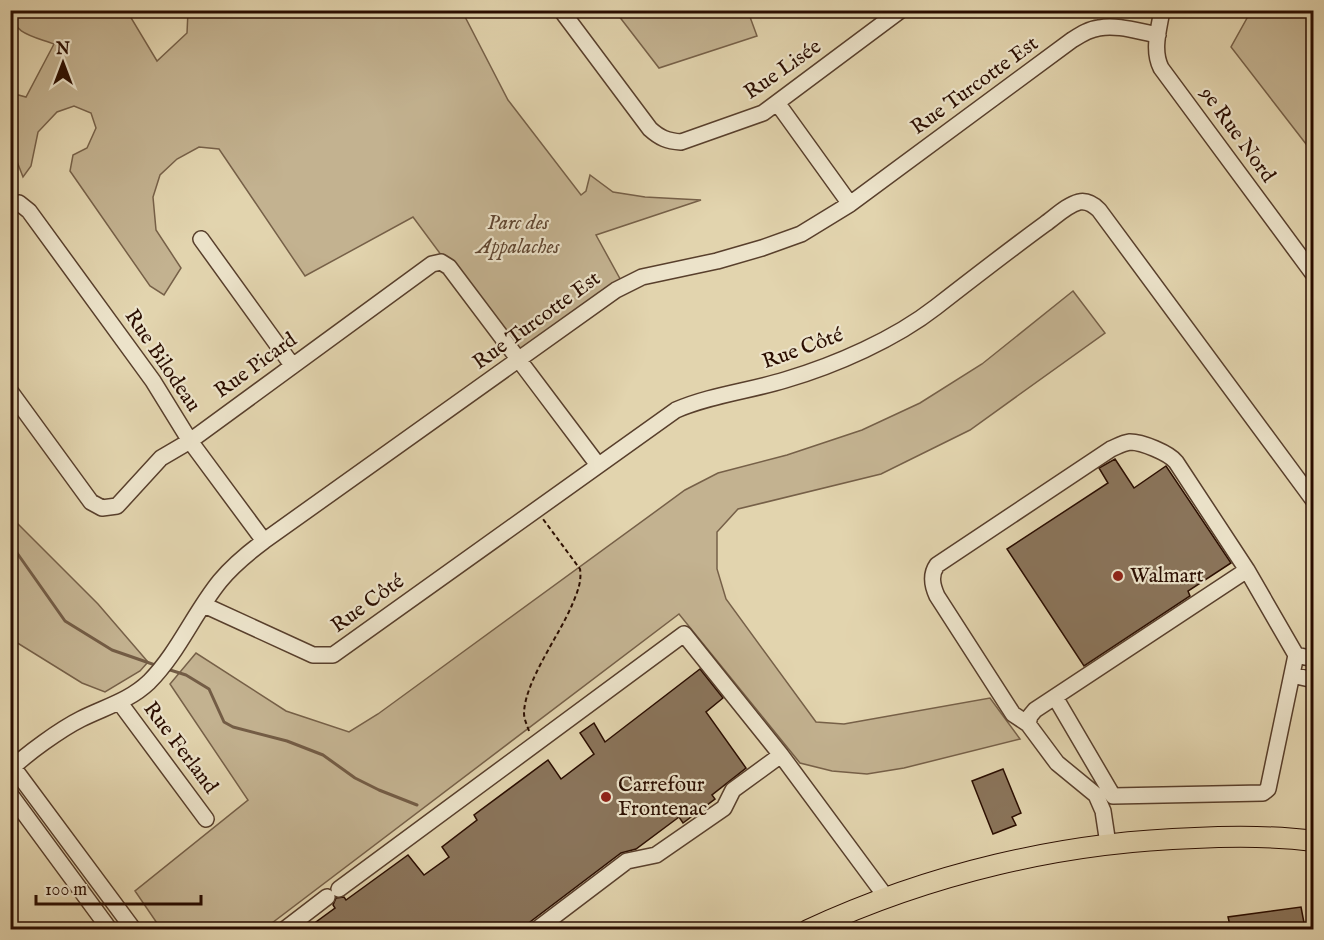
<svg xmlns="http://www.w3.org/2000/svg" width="1324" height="940" font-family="'IM FELL English',serif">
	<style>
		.green { fill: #c3b290; stroke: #766048; stroke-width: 1.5 }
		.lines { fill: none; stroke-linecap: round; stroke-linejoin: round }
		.stream { stroke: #735c45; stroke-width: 3 }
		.building { fill: #8a745a; stroke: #2a0d00; stroke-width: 1.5 }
		.minor-casing { stroke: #583f2c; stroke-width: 18 }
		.major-casing { stroke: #2a0d00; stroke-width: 22 }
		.path { stroke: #2a0d00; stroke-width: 2; stroke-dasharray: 4.5 3; stroke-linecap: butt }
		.minor { stroke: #ece3ca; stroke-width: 15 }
		.major { stroke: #e2d4ae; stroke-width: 20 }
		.poi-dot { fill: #8f2418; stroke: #ece3ca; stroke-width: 2 }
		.labels { text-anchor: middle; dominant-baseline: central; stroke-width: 4.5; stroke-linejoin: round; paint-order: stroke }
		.street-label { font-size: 21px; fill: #2a0d00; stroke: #ece3ca }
		.park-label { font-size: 21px; font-style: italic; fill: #604732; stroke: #ece3ca }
		.poi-label { font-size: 21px; fill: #2a0d00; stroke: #ece3ca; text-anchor: start }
	</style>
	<rect width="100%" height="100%" fill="#e2d4ae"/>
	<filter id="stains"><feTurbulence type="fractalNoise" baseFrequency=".00333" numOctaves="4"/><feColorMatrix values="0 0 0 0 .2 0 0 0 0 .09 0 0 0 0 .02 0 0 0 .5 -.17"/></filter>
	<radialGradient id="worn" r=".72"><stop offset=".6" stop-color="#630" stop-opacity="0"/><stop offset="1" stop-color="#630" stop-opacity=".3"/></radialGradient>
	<!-- green -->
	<path class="green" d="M 108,10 L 109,14 L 127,11 L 157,61 L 187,33 L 188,11 L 462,11 L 508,100 L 581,195 L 586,191 L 590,175 L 613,192 L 645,197 L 701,200 L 596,235 L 624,286 L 519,360 L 413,217 L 305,276 L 219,149 L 199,147 L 177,159 L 160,175 L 153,197 L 156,230 L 181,268 L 164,295 L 150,286 L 70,171 L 73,155 L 87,148 L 96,128 L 91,113 L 74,106 L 57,112 L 38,132 L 31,166 L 23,177 L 11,146 L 11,93 L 26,97 L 54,44 C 36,37 11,34 11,11 Z
		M 615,11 L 755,11 L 750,17 L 757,36 L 659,68 Z
		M 1251,11 L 1313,11 L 1313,153 L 1231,47 Z
		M 1073,291 L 1105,333 L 970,430 L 881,474 L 738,509 L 717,532 L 717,569 L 726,599 L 816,722 L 844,724 L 990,698 L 1020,739 L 904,768 L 867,774 L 832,771 L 800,763 L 679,614 L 264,929 L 161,929 L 135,891 L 248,800 L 170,684 L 196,653 L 286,711 L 349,732 L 378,714 L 685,490 L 718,473 L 787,455 L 862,430 L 920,403 L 982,364 Z
		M 11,517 L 98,604 L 148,662 L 140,671 L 105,692 L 82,683 L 11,639 Z"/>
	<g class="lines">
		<!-- stream -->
		<path class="stream" d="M 10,543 L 65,621 L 112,650 L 158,666
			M 167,669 L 186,675 L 209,689 L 224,722 L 233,727 L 287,741 L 323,755 L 355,778 L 379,790 L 417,805"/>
	</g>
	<!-- building -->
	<path class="building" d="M 1115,459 L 1134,488 L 1166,466 L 1231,563 L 1188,591 L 1190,596 L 1084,666 L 1007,549 L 1108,483 L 1099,468 Z
		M 700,669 L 723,698 L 706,712 L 746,768 L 712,795 L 715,799 L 683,823 L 679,817 L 636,849 L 621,853 L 530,922 L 526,930 L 305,930 L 335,908 L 333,905 L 336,898 L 344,897 L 346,900 L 408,855 L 424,875 L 449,857 L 442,847 L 477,820 L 474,815 L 548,760 L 561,779 L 594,754 L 580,733 L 594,723 L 605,742 Z
		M 1003,769 L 1021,813 L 1012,817 L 1016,825 L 993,834 L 972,781 Z
		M 1301,907 L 1305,928 L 1231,930 L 1228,917 Z"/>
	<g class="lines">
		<defs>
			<path id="minor" d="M 561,10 L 650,129 C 660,138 667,141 681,142 L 763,113 L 901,10
				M 1162,10 C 1159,29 1152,50 1161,68 L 1314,275
				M 778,104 L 850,204
				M 10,207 L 19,203 L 29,211 L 153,381 L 190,441 L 264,541
				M 201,239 L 292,365
				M 10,391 L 91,502 L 102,508 L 117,506 L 161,458 L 190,441 L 432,264 L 441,262 L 449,267 L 598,465
				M 204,605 L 313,655 L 333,655 L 676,410 C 711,395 749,391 785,380 C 836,365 895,339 936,307 C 972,279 1008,251 1045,224 C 1055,217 1067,205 1079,202 C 1088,200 1094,205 1099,210 L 1314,501
				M 1296,655 L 1314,659
				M 1292,675 L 1314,680
				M 1055,697 L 1113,796 L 1263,793 L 1268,789 L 1296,655 L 1247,570 L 1176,462 C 1169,453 1142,442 1130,442 C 1123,443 1118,446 1111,449 L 937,565 C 930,575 932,585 937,596 L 1013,714 L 1028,724 L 1057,763 L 1096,795 L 1103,811 L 1108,844
				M 120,703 L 206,819
				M 1028,724 L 1030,716 L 1035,710 L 1247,570
				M 10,763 L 134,930
				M 10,770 C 26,754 61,729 81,719 C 105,707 129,701 149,682 C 178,653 194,613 220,581 C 233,565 248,553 264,541 L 616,290 L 642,277 L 717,261 L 762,248 L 801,234 L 850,204 L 1072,40 C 1080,35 1089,29 1099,28 C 1117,24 1140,32 1158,35
				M 10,794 L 110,930
				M 339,889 L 684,634 L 781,755 L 886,897
				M 284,930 L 327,897
				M 536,930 L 627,861 L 656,855 L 724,808 L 733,790 L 781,755"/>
			<path id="major" d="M 808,930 C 929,874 1062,842 1195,838 C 1234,836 1275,836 1314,841"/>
		</defs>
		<!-- minor casing -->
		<use href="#minor" class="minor-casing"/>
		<!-- major casing -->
		<use href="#major" class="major-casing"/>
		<!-- path -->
		<path class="path" d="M 529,731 C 527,725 524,719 524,713 C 525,681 559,636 572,605 C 577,593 582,582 580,569 L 543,519"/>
		<!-- minor -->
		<use href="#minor" class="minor"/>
		<!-- major -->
		<use href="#major" class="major"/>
	</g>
	<!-- markers -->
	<g class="poi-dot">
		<circle cx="1118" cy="576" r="6"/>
		<circle cx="606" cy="797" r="6"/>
	</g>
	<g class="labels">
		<!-- street labels -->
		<g class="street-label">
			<text transform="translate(783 70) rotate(-35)">Rue Lisée</text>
			<text transform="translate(975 86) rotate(-36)">Rue Turcotte Est</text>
			<text transform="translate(1237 135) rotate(54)">9e Rue Nord</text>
			<text transform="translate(537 321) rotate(-36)">Rue Turcotte Est</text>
			<text transform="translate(803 349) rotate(-20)">Rue Côté</text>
			<text transform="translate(162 361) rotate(56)">Rue Bilodeau</text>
			<text transform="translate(256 366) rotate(-36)">Rue Picard</text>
			<text transform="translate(368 604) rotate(-36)">Rue Côté</text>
			<text transform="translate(180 748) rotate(53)">Rue Ferland</text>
		</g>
		<!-- park labels -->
		<g class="park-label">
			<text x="518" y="223">Parc des<tspan x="518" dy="24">Appalaches</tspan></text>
		</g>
		<!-- poi labels -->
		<g class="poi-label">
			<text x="1130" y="576">Walmart</text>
			<text x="618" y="785">Carrefour<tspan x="618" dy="24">Frontenac</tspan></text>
		</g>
	</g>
	<!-- margin -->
	<rect width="1324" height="940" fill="none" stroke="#e2d4ae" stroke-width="36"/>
	<rect x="12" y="12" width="1300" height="916" fill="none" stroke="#2a0d00" stroke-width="3"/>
	<rect x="18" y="18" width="1288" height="904" fill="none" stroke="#2a0d00" stroke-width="1.5"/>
	<!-- north arrow -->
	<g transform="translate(63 63)" stroke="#ece3ca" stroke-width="4.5" paint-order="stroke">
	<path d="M0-4.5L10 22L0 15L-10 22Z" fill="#2a0d00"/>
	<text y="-9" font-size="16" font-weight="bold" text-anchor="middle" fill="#2a0d00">N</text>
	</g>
	<!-- scale -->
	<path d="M36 895v9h165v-9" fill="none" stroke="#2a0d00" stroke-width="3"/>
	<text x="45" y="895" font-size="18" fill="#2a0d00" stroke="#ece3ca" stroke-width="4.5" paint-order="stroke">100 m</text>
	<rect width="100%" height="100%" filter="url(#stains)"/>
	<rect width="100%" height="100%" fill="url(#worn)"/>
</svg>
